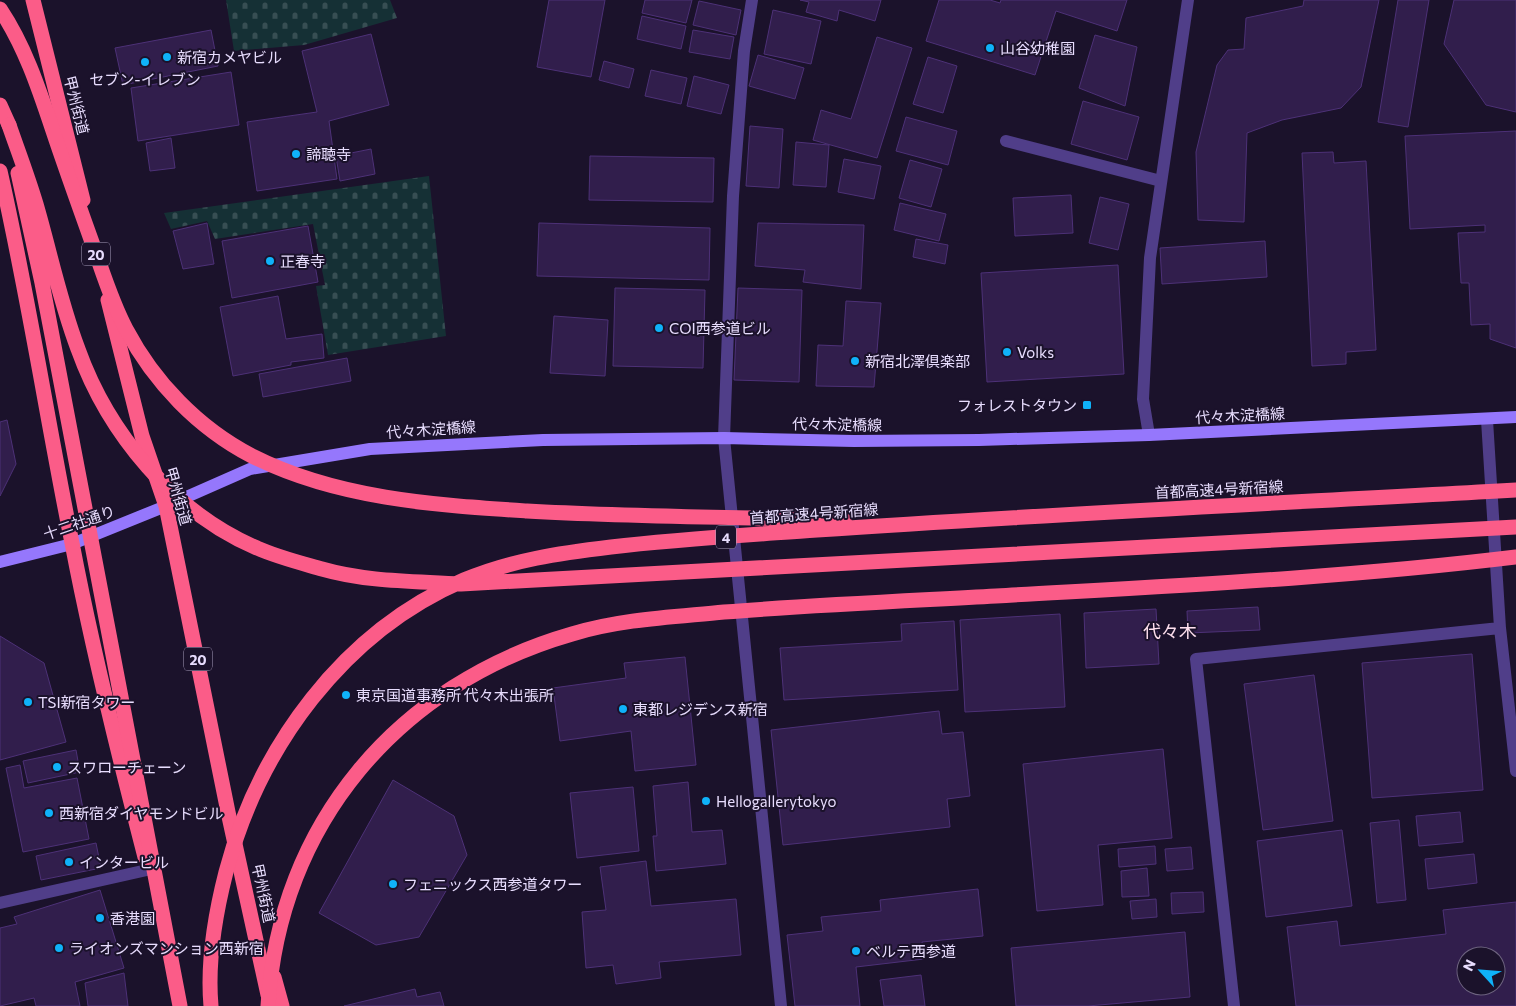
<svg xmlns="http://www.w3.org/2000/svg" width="1516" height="1006" font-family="Commissioner,'Noto Sans JP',sans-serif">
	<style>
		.cemetery { fill: url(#cemetery-stones) }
		.building { fill: #311e4c; stroke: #4d3177; fill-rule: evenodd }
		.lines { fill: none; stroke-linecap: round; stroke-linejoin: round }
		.street { stroke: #503e89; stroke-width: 12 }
		.secondary { stroke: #9577fc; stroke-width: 12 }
		.highway { stroke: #fb5c88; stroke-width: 15 }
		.highway-bridge { stroke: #fb5c88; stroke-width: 15 }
		.poi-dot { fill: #0fb2f9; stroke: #1b122b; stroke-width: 2 }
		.labels { text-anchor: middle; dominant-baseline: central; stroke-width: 4; stroke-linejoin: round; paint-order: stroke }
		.shield { fill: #1b122b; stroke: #aaa0bf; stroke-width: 1 }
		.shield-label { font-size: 14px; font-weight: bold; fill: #e8ddfe }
		.poi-label { font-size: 15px; fill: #e8ddfe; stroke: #1b122b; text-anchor: start }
		.street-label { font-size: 15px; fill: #e8ddfe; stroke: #1b122b }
		.quarter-label { font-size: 18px; fill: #fedfed; stroke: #1b122b }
	</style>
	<defs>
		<pattern id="cemetery-stones" width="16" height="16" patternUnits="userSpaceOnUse" patternTransform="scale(1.25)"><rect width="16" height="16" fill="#153035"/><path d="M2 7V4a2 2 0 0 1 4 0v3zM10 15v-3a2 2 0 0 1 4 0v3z" fill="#374e53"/></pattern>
	</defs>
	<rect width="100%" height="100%" fill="#1b122b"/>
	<!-- cemetery -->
	<path class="cemetery" d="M 226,0 L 390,0 L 397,18 L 304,45 L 234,51 Z
		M 429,176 L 446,336 L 328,355 L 316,286 L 325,285 L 313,224 L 215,239 L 207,221 L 171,229 L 164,213 Z"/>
	<!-- building -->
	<path class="building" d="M 549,0 L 605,0 L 591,77 L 537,67 Z
		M 645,0 L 692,0 L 686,23 L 642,13 Z
		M 800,0 L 881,0 L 875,21 L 839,10 L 837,21 L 806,12 L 809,2 Z
		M 939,0 L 990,0 L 1000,3 L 1001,0 L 1127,0 L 1117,31 L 1056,11 L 1035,75 L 926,41 Z
		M 1304,0 L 1379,0 L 1361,87 L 1341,108 L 1282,120 L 1247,133 L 1244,222 L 1198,220 L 1196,152 L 1217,65 L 1228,50 L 1244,49 L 1246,18 L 1303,6 Z
		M 1398,0 L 1429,0 L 1408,127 L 1378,122 Z
		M 1454,0 L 1516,0 L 1516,112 L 1486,105 L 1444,44 Z
		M 699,1 L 741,10 L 736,35 L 693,25 Z
		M 773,10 L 821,21 L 811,64 L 764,54 Z
		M 642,16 L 686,26 L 681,49 L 637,39 Z
		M 211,30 L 218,66 L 123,85 L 115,48 Z
		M 693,30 L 734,37 L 730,59 L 689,52 Z
		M 371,34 L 389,105 L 329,121 L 337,179 L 257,191 L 247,122 L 317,112 L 302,51 Z
		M 1095,35 L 1137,47 L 1125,106 L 1079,88 Z
		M 877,37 L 912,48 L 877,158 L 813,140 L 821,110 L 851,119 Z
		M 758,55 L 804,68 L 795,99 L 749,86 Z
		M 928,57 L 957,66 L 943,113 L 913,104 Z
		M 604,61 L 634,69 L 629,88 L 599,80 Z
		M 651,70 L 687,78 L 681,104 L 645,96 Z
		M 231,72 L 239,125 L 138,141 L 131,88 Z
		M 694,76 L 729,85 L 721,114 L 687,106 Z
		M 1083,101 L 1139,117 L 1127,160 L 1071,144 Z
		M 906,117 L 957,131 L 948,165 L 896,151 Z
		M 750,126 L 783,129 L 779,188 L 746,186 Z
		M 1516,131 L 1516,348 L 1490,339 L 1490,324 L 1471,325 L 1469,283 L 1461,283 L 1458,233 L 1485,232 L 1485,225 L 1410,229 L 1405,136 Z
		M 171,138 L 175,168 L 150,171 L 146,143 Z
		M 796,142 L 829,145 L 826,187 L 793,185 Z
		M 371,149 L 375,174 L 340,181 L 336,156 Z
		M 1333,152 L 1334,163 L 1366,161 L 1376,350 L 1346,352 L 1346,364 L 1312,366 L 1302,153 Z
		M 590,156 L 714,158 L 713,202 L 589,200 Z
		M 844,159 L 881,166 L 874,199 L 838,192 Z
		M 910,160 L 942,169 L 931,207 L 899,198 Z
		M 1071,195 L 1073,233 L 1015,236 L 1013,198 Z
		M 1100,197 L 1129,204 L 1118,250 L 1089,243 Z
		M 900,203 L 946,214 L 939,241 L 894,230 Z
		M 207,223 L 214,264 L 183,269 L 173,231 Z
		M 539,223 L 710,228 L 709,280 L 537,276 Z
		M 758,223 L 864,225 L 861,289 L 803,282 L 805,270 L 755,266 Z
		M 308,226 L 318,282 L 232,298 L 222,241 Z
		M 916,239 L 948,245 L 945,264 L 913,257 Z
		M 1265,241 L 1267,277 L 1162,284 L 1160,248 Z
		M 1118,265 L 1124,374 L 987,382 L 981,273 Z
		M 615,288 L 705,290 L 703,368 L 613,366 Z
		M 738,288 L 802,290 L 799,382 L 734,380 Z
		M 278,296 L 286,339 L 322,334 L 324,358 L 291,362 L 291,365 L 233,376 L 220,307 Z
		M 846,301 L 881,303 L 874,387 L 816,386 L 818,345 L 843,346 Z
		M 554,316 L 608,320 L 605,376 L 550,373 Z
		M 347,358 L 351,381 L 263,397 L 259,374 Z
		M 7,420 L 16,464 L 0,496 L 0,422 Z
		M 1258,607 L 1260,630 L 1188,633 L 1187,611 Z
		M 1156,609 L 1159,664 L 1086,668 L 1084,613 Z
		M 1060,614 L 1065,707 L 965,712 L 960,620 Z
		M 954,621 L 958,690 L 784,700 L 780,648 L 902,641 L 901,624 Z
		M 0,636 L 44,663 L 66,742 L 0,760 Z
		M 1472,654 L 1483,790 L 1372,798 L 1362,663 Z
		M 685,657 L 696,765 L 635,771 L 631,731 L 560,741 L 553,688 L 626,678 L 624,663 Z
		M 1314,675 L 1333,821 L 1263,830 L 1244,684 Z
		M 939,711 L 942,734 L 963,732 L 970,796 L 947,799 L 950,827 L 783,845 L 771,730 Z
		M 1163,749 L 1172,838 L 1098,845 L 1103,905 L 1037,911 L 1023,764 Z
		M 76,750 L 80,772 L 28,783 L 23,761 Z
		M 20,765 L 24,788 L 77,778 L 89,839 L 23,852 L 6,768 Z
		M 393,780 L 454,816 L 467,855 L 419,937 L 376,945 L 319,913 Z
		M 688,782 L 692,832 L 722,830 L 726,864 L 656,871 L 653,836 L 657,836 L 653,786 Z
		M 633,787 L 639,851 L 577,858 L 570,793 Z
		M 1460,812 L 1463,842 L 1419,846 L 1416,816 Z
		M 1399,820 L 1406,900 L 1377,903 L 1370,823 Z
		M 1342,830 L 1352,906 L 1266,917 L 1257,841 Z
		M 96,843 L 101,868 L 41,880 L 36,856 Z
		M 1155,846 L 1156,864 L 1119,867 L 1118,849 Z
		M 1191,847 L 1193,869 L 1167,871 L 1165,849 Z
		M 1474,854 L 1477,883 L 1428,889 L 1425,859 Z
		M 646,861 L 651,906 L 736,899 L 741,955 L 659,962 L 661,978 L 616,984 L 613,965 L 586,968 L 582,912 L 606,910 L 600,867 Z
		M 1147,868 L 1149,896 L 1122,897 L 1121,871 Z
		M 978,889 L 983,936 L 922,942 L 924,959 L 856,967 L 860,1006 L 795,1006 L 787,935 L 823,931 L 821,917 L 881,911 L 880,900 Z
		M 100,890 L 124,968 L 75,982 L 80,1006 L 36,1006 L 34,998 L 0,1006 L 0,928 L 17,924 L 14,917 Z
		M 1203,892 L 1204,912 L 1172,914 L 1171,893 Z
		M 1156,899 L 1157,917 L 1132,919 L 1130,901 Z
		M 1516,902 L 1516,1006 L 1296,1006 L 1287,927 L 1337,921 L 1340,946 L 1446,934 L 1443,910 ZM 1466,956 L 1496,956 L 1496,986 L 1466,986 Z
		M 1185,932 L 1190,997 L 1088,1006 L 1016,1006 L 1011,948 Z
		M 124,973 L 128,1006 L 88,1006 L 85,983 Z
		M 921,975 L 925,1006 L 884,1006 L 880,980 Z
		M 415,989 L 417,997 L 440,992 L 444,1006 L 344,1006 Z"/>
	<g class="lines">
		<!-- street -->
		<path class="street" d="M 752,0 L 744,51 L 733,196 L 724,438 L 781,1006
			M 1006,141 L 1161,181
			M 1487,420 L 1500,628 L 1516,771
			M 1149,435 L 1143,399 L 1150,258 L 1188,0
			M 0,903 L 147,870
			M 1234,1006 L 1196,659 L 1500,628"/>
		<!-- secondary -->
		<path class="secondary" d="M 0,562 L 72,544 L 166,506 L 250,469 L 370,449 L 543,440 L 724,438 L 854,441 L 979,440 L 1149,435 L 1516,417"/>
		<!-- highway -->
		<path class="highway" d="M 33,0 L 83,200
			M 0,105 L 9,125
			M 0,171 C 28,294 47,419 72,543 C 92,648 118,753 145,857
			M 108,300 L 142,436 L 166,506 L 228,812 L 268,995
			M 274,977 L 282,1006"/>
		<!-- highway-bridge -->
		<path class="highway-bridge" d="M 0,9 C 24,45 38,86 52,128 C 65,167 79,206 93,245 C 103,273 112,303 126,329 C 154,382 198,428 252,456 C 337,499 434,505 527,511 C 632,517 738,517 844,520
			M 9,125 C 18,151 28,177 36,204 C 50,252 60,302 78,349 C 108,433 174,513 257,548 C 277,557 301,563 322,569 C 367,582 415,581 461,584 L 1516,527
			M 18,173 L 42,283 L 180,1006
			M 211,1006 C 207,961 215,915 226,872 C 259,747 343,632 464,580 C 511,560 561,553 611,547 C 679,539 748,535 817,530 C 1050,514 1283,503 1516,490
			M 268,1006 C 279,824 398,684 572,634 C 621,619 674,617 724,612 C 815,605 905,601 996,596 C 1169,586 1343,578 1516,557"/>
	</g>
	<!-- markers -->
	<g class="poi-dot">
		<circle cx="990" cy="48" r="5"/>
		<circle cx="167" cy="57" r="5"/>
		<circle cx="145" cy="62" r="5"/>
		<circle cx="296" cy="154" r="5"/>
		<circle cx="270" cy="261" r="5"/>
		<circle cx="659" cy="328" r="5"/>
		<circle cx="1007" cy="352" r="5"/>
		<circle cx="855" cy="361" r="5"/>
		<rect x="1082" y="400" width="10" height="10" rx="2.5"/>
		<circle cx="346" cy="695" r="5"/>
		<circle cx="28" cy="702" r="5"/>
		<circle cx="623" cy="709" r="5"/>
		<circle cx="57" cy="767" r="5"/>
		<circle cx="706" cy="801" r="5"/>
		<circle cx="49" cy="813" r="5"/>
		<circle cx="69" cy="862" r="5"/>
		<circle cx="393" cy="884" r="5"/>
		<circle cx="100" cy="918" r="5"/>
		<circle cx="59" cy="948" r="5"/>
		<circle cx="856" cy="951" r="5"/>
	</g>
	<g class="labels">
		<!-- shield labels -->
		<g class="shield">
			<rect x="82" y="242.5" width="28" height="23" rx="4"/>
			<rect x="716" y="525.5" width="20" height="23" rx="4"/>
			<rect x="184" y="647.5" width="28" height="23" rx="4"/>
		</g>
		<g class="shield-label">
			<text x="96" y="254">20</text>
			<text x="726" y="537">4</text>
			<text x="198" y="659">20</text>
		</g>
		<!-- poi labels -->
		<g class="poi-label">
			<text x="1000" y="48">山谷幼稚園</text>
			<text x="177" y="57">新宿カメヤビル</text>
			<text x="145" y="79" text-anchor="middle">セブン-イレブン</text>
			<text x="306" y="154">諦聴寺</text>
			<text x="280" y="261">正春寺</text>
			<text x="669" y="328">COI西参道ビル</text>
			<text x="1017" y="352">Volks</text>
			<text x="865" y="361">新宿北澤倶楽部</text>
			<text x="1077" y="405" text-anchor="end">フォレストタウン</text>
			<text x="356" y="695">東京国道事務所 代々木出張所</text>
			<text x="38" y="702">TSI新宿タワー</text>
			<text x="633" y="709">東都レジデンス新宿</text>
			<text x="67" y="767">スワローチェーン</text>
			<text x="716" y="801">Hellogallerytokyo</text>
			<text x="59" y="813">西新宿ダイヤモンドビル</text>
			<text x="79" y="862">インタービル</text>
			<text x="403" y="884">フェニックス西参道タワー</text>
			<text x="110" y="918">香港園</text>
			<text x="69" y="948">ライオンズマンション西新宿</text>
			<text x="866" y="951">ベルテ西参道</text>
		</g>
		<!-- street labels -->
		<g class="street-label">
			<text transform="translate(77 105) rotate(76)">甲州街道</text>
			<text transform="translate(1240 415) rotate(-3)">代々木淀橋線</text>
			<text transform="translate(837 424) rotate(1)">代々木淀橋線</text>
			<text transform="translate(431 429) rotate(-4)">代々木淀橋線</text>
			<text transform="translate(1219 489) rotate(-3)">首都高速4号新宿線</text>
			<text transform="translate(179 496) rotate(74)">甲州街道</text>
			<text transform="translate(814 513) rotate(-4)">首都高速4号新宿線</text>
			<text transform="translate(79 522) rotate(-19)">十二社通り</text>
			<text transform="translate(264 893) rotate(78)">甲州街道</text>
		</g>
		<!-- quarter labels -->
		<g class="quarter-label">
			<text x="1170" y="631">代々木</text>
		</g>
	</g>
	<!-- north arrow -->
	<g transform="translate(1481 971) rotate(296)"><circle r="24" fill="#1b122b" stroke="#6d637f"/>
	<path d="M0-4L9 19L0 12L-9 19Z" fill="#0fb2f9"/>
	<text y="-8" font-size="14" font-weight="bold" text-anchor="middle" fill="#e8ddfe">N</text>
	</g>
</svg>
